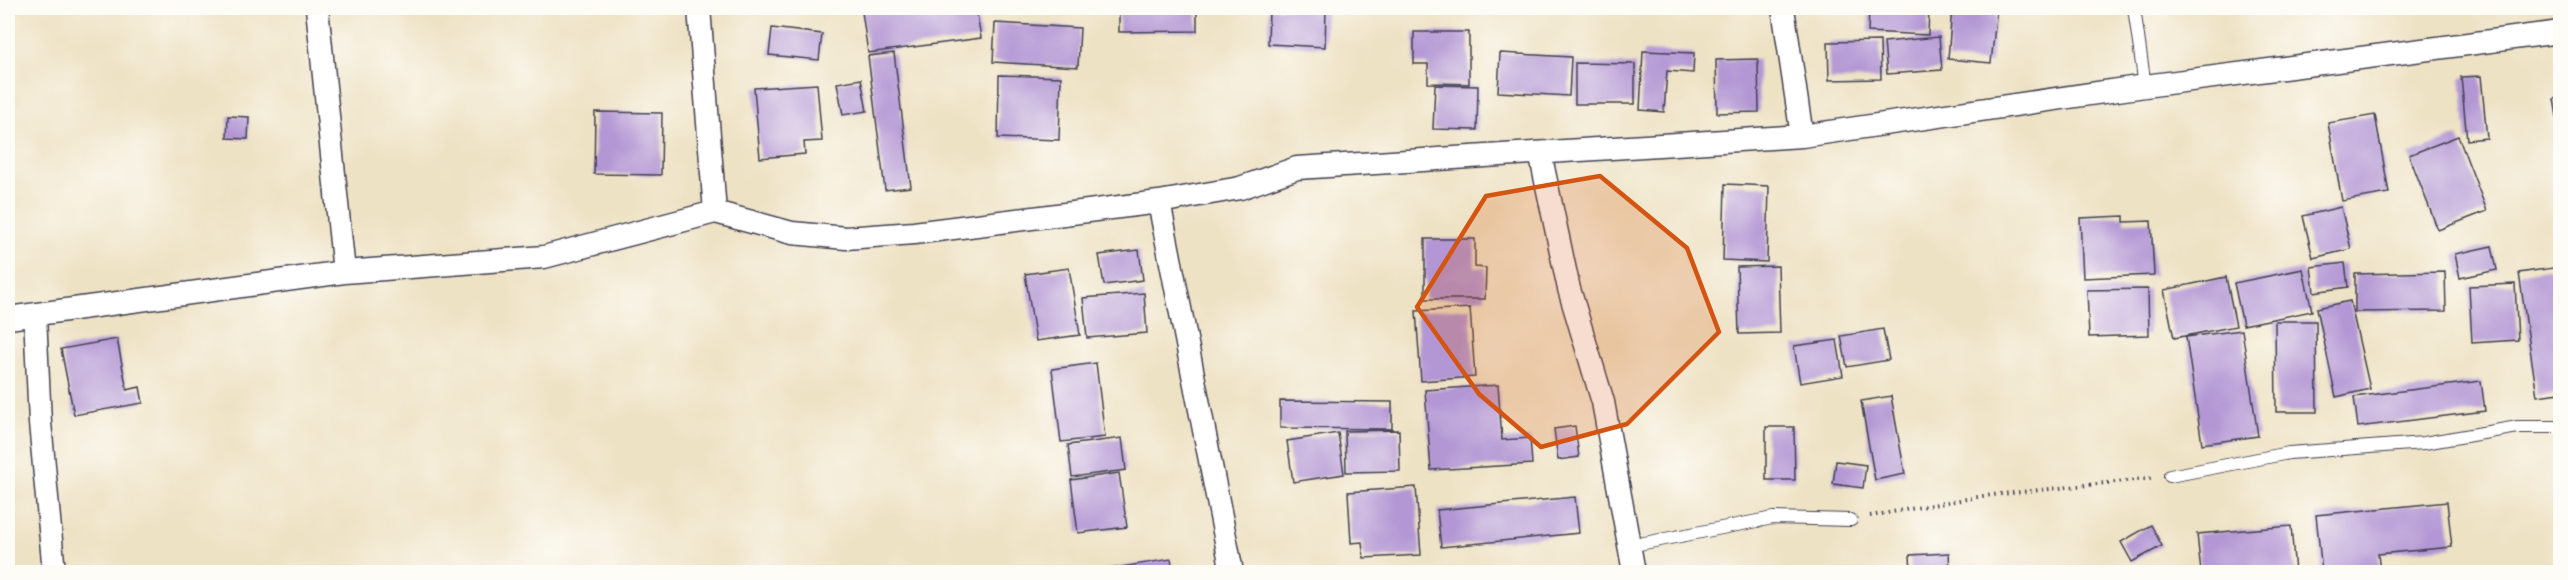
<svg xmlns="http://www.w3.org/2000/svg" width="2568" height="580" font-family="'Gochi Hand',sans-serif">
	<style>
		.building { fill: #b397d4 }
		.lines { fill: none; stroke-linecap: round; stroke-linejoin: round }
		.service-casing { stroke: #413f50; stroke-width: 14 }
		.minor-casing { stroke: #413f50; stroke-width: 25 }
		.path { stroke: #413f50; stroke-width: 4; stroke-dasharray: 1.5 4.5; stroke-linecap: butt }
		.service { stroke: #fff; stroke-width: 12 }
		.minor { stroke: #fff; stroke-width: 22 }
		.marked { fill: #d45411; fill-opacity: 0.2; stroke: #d45411; stroke-width: 4.5; stroke-linejoin: round }
	</style>
	<rect width="100%" height="100%" fill="#fdfcf7"/>
	<filter id="ink" filterUnits="userSpaceOnUse"><feTurbulence type="fractalNoise" baseFrequency=".0167" numOctaves="2"/><feDisplacementMap in="SourceGraphic" scale="12" xChannelSelector="R" yChannelSelector="G"/><feConvolveMatrix kernelMatrix="1 2 1 2 8 2 1 2 1" color-interpolation-filters="sRGB"/></filter>
	<filter id="wash" filterUnits="userSpaceOnUse"><feTurbulence type="fractalNoise" baseFrequency=".008" numOctaves="4" result="noise"/><feDisplacementMap in="SourceGraphic" scale="24" xChannelSelector="R" yChannelSelector="G"/><feGaussianBlur stdDeviation="1.35" result="paint"/><feColorMatrix in="noise" values="0 0 0 0 0 0 0 0 0 0 0 0 0 0 0 0 0 1.4 0 .05"/><feComposite in="paint" operator="in"/></filter>
	<g filter="url(#wash)">
		<rect width="100%" height="100%" fill="#eee2c4"/>
		<g id="blocks">
			<!-- building -->
			<path class="building" d="M 898,8 L 976,8 L 981,38 L 868,53 L 862,12 Z
				M 1119,8 L 1197,8 L 1197,31 L 1119,32 Z
				M 1269,8 L 1326,8 L 1325,47 L 1268,44 Z
				M 1869,8 L 1929,8 L 1928,35 L 1868,32 Z
				M 1952,8 L 1997,8 L 1991,63 L 1948,59 Z
				M 995,23 L 1080,28 L 1078,67 L 993,62 Z
				M 772,28 L 822,34 L 819,60 L 769,55 Z
				M 1414,32 L 1469,32 L 1469,84 L 1428,83 L 1428,64 L 1414,64 Z
				M 1939,37 L 1942,70 L 1887,74 L 1884,42 Z
				M 1880,41 L 1881,79 L 1829,80 L 1828,42 Z
				M 1643,51 L 1694,53 L 1693,73 L 1667,71 L 1664,112 L 1640,110 Z
				M 894,53 L 911,187 L 885,190 L 868,56 Z
				M 1500,53 L 1571,57 L 1569,96 L 1498,92 Z
				M 1758,59 L 1759,112 L 1717,113 L 1716,60 Z
				M 1575,63 L 1635,64 L 1635,104 L 1575,104 Z
				M 999,75 L 1061,77 L 1059,140 L 998,138 Z
				M 2481,76 L 2487,138 L 2467,140 L 2461,77 Z
				M 861,79 L 867,111 L 843,115 L 837,83 Z
				M 817,84 L 822,141 L 804,142 L 805,154 L 760,158 L 754,88 Z
				M 1435,85 L 1478,86 L 1477,130 L 1433,129 Z
				M 2560,98 L 2560,128 L 2559,128 L 2554,99 Z
				M 595,112 L 662,113 L 661,175 L 594,174 Z
				M 2375,115 L 2389,193 L 2342,201 L 2328,123 Z
				M 228,116 L 249,117 L 248,139 L 227,138 Z
				M 2458,136 L 2487,211 L 2438,230 L 2409,155 Z
				M 1725,184 L 1769,186 L 1767,262 L 1723,260 Z
				M 2341,207 L 2351,249 L 2313,258 L 2303,216 Z
				M 2124,216 L 2124,222 L 2151,221 L 2154,275 L 2083,278 L 2080,218 Z
				M 1425,239 L 1475,239 L 1475,267 L 1486,268 L 1485,299 L 1425,299 Z
				M 2492,246 L 2497,270 L 2460,278 L 2455,254 Z
				M 1139,250 L 1143,280 L 1104,285 L 1099,255 Z
				M 2345,263 L 2348,287 L 2314,292 L 2311,267 Z
				M 1778,266 L 1780,333 L 1739,334 L 1737,267 Z
				M 2560,267 L 2560,393 L 2537,396 L 2519,273 Z
				M 1069,268 L 1080,335 L 1036,341 L 1025,274 Z
				M 2303,269 L 2312,311 L 2243,325 L 2234,283 Z
				M 2445,272 L 2446,311 L 2355,312 L 2355,274 Z
				M 2226,277 L 2236,326 L 2174,338 L 2164,290 Z
				M 2515,284 L 2518,340 L 2472,343 L 2469,286 Z
				M 2148,289 L 2149,335 L 2089,337 L 2087,290 Z
				M 1144,293 L 1147,333 L 1087,338 L 1083,298 Z
				M 2350,301 L 2370,389 L 2336,397 L 2317,308 Z
				M 1470,308 L 1475,377 L 1421,381 L 1416,311 Z
				M 2275,321 L 2316,321 L 2317,412 L 2276,412 Z
				M 1883,329 L 1889,360 L 1847,367 L 1841,336 Z
				M 2242,330 L 2258,436 L 2202,444 L 2186,337 Z
				M 117,339 L 127,390 L 140,387 L 143,403 L 74,415 L 61,349 Z
				M 1837,340 L 1843,376 L 1800,383 L 1794,346 Z
				M 1096,363 L 1105,437 L 1061,442 L 1052,369 Z
				M 2481,381 L 2485,411 L 2358,427 L 2354,397 Z
				M 1498,385 L 1502,440 L 1530,438 L 1532,464 L 1431,470 L 1425,390 Z
				M 1891,396 L 1905,474 L 1875,480 L 1861,401 Z
				M 1280,401 L 1392,402 L 1392,429 L 1280,428 Z
				M 1575,426 L 1579,457 L 1558,460 L 1554,429 Z
				M 1766,427 L 1794,427 L 1795,480 L 1766,480 Z
				M 1399,430 L 1400,471 L 1346,472 L 1345,431 Z
				M 1338,433 L 1344,474 L 1293,482 L 1287,441 Z
				M 1122,438 L 1126,470 L 1072,477 L 1068,445 Z
				M 1836,461 L 1866,465 L 1863,488 L 1833,484 Z
				M 1119,473 L 1127,527 L 1078,533 L 1071,480 Z
				M 1416,487 L 1421,555 L 1364,558 L 1362,542 L 1351,543 L 1348,492 Z
				M 1575,497 L 1579,533 L 1441,547 L 1437,510 Z
				M 2447,502 L 2452,547 L 2378,554 L 2380,572 L 2322,572 L 2316,515 Z
				M 2151,525 L 2162,546 L 2132,562 L 2121,542 Z
				M 2291,526 L 2295,572 L 2201,572 L 2197,534 Z
				M 1949,553 L 1950,572 L 1911,572 L 1910,555 Z
				M 1171,559 L 1173,572 L 1110,572 L 1109,569 Z"/>
		</g>
	</g>
	<g filter="url(#ink)">
		<use href="#blocks" fill-opacity="0" stroke="#413f50" stroke-width="1.5"/>
		<g class="lines">
			<defs>
				<path id="service" d="M 2134,8 L 2145,86
					M 2170,476 L 2289,453 L 2424,443 L 2518,427 L 2560,427
					M 1629,546 L 1773,518 L 1851,520"/>
				<path id="minor" d="M 317,8 L 344,272
					M 699,8 L 715,212
					M 1783,8 L 1802,136
					M 1540,153 L 1569,289 L 1603,402 L 1634,572
					M 1159,202 L 1232,572
					M 35,315 L 40,423 L 54,572
					M 8,318 L 344,272 L 544,257 L 715,212 L 792,233 L 846,238 L 914,233 L 1159,202 L 1240,188 L 1297,168 L 1802,136 L 2145,86 L 2560,32"/>
			</defs>
			<!-- service casing -->
			<use href="#service" class="service-casing"/>
			<!-- minor casing -->
			<use href="#minor" class="minor-casing"/>
			<!-- path -->
			<path class="path" d="M 1870,516 L 1983,496 L 2154,478"/>
			<!-- service -->
			<use href="#service" class="service"/>
			<!-- minor -->
			<use href="#minor" class="minor"/>
		</g>
	</g>
	<!-- marked area -->
	<path class="marked" d="M 1600,176 L 1687,248 L 1719,332 L 1627,424 L 1541,447 L 1479,394 L 1417,307 L 1486,196 Z"/>
	<!-- margin -->
	<rect width="2568" height="580" fill="none" stroke="#fdfcf7" stroke-width="30"/>
</svg>
